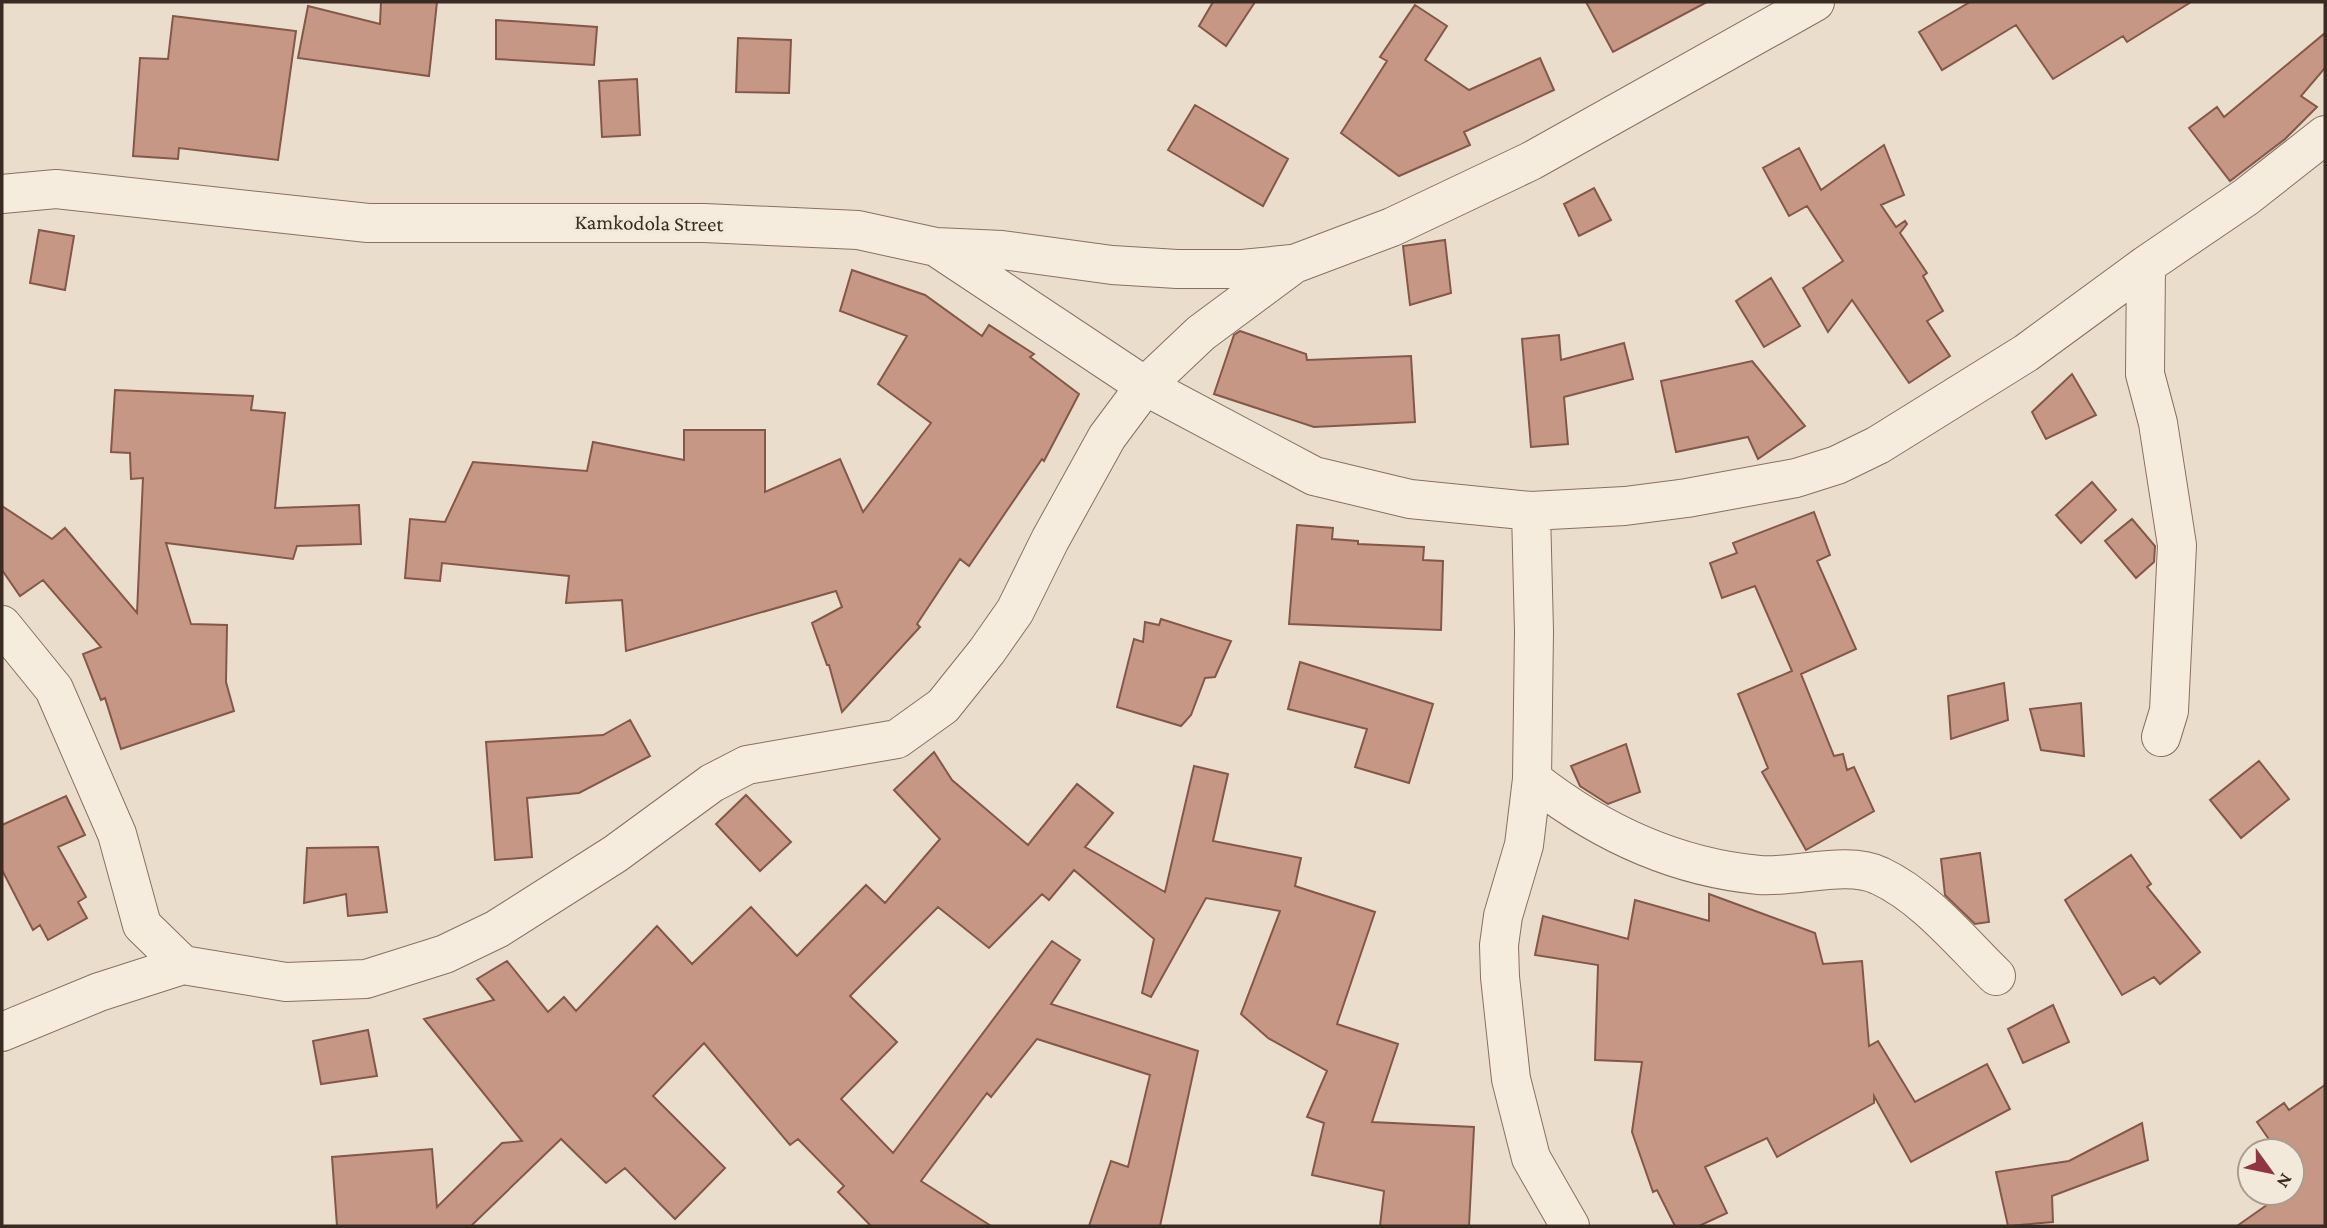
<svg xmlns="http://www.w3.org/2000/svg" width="2327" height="1228" font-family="'Crimson Pro',serif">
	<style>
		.building { fill: #c69785; stroke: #845849; stroke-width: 2 }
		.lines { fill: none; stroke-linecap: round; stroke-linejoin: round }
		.minor-casing { stroke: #877061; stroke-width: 40 }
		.minor { stroke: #f6ecde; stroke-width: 38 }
		.labels { text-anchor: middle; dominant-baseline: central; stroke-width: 6; stroke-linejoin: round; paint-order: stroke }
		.street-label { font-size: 21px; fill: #392a22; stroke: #f3e9da }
	</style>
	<rect width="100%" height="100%" fill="#ebddcb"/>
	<!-- building -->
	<path class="building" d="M 381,2 L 437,2 L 429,76 L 298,58 L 308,6 L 380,24 Z
		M 1213,2 L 1255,2 L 1226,46 L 1199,26 Z
		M 1586,2 L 1707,2 L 1613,52 Z
		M 1970,2 L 2191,2 L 2127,42 L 2123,36 L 2053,79 L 2016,25 L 1942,70 L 1919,32 Z
		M 1415,5 L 1447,26 L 1425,60 L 1469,90 L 1540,58 L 1554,90 L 1464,132 L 1470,145 L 1399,176 L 1341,133 L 1387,61 L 1380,57 Z
		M 173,16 L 296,31 L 278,160 L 179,148 L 178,159 L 133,156 L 140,58 L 168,59 Z
		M 496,20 L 597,27 L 594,65 L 496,59 Z
		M 2325,33 L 2325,68 L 2301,96 L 2317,107 L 2285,139 L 2230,181 L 2189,128 L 2217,107 L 2224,117 Z
		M 738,38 L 791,40 L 789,93 L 736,92 Z
		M 637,79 L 640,135 L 602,137 L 599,81 Z
		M 1195,105 L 1288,159 L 1263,206 L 1168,150 Z
		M 1884,145 L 1904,195 L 1881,205 L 1896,227 L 1905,221 L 1907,224 L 1900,233 L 1927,273 L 1923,276 L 1943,311 L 1927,321 L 1950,356 L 1909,383 L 1852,300 L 1828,332 L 1803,288 L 1843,261 L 1807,206 L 1789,216 L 1763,168 L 1799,148 L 1821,190 Z
		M 1594,188 L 1611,220 L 1579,236 L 1564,204 Z
		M 39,230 L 74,236 L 65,290 L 30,283 Z
		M 1445,240 L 1451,293 L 1410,305 L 1403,246 Z
		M 852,270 L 925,295 L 982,336 L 989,325 L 1034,354 L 1030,357 L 1079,394 L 1044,461 L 1042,459 L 969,566 L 960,559 L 917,624 L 920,627 L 842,712 L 829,665 L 827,665 L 812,623 L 842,607 L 836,591 L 626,651 L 622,600 L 566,603 L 569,576 L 442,563 L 440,581 L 405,578 L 410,519 L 445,522 L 473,462 L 587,471 L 593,442 L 684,460 L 684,430 L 765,430 L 765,492 L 840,459 L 863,512 L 931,423 L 878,384 L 907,336 L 840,311 Z
		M 1771,278 L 1800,326 L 1764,347 L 1736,301 Z
		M 1240,331 L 1306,354 L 1307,360 L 1411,356 L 1415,422 L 1314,427 L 1214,394 L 1234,335 Z
		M 1559,335 L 1561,360 L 1624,343 L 1633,379 L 1564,397 L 1568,444 L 1531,447 L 1522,339 Z
		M 1752,361 L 1805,426 L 1758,459 L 1748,437 L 1676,452 L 1661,381 Z
		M 2072,374 L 2096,415 L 2046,439 L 2032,412 Z
		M 115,390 L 253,396 L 251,410 L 285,413 L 275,508 L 359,505 L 361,544 L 297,546 L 293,559 L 166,543 L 191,624 L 227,625 L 226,682 L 234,711 L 121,749 L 105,698 L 101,700 L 83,654 L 101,647 L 43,580 L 20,596 L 2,570 L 2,506 L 52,539 L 65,528 L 137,613 L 143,478 L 131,479 L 130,453 L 111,452 Z
		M 2092,482 L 2116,510 L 2081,543 L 2056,515 Z
		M 1814,512 L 1830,555 L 1817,561 L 1856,649 L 1801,674 L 1834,756 L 1843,754 L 1847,770 L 1854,767 L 1874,811 L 1806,850 L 1762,772 L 1768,768 L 1738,694 L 1792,671 L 1755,586 L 1722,598 L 1710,563 L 1737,553 L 1733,543 Z
		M 2132,519 L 2155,546 L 2154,562 L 2136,578 L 2105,541 Z
		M 1297,525 L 1333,528 L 1332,539 L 1358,541 L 1358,544 L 1424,547 L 1423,560 L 1443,561 L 1441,630 L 1289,624 Z
		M 1161,619 L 1231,641 L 1215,677 L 1205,678 L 1191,715 L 1181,726 L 1117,707 L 1134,639 L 1143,642 L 1145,622 L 1159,625 Z
		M 1300,662 L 1433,704 L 1409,783 L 1355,767 L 1367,729 L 1288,709 Z
		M 2004,683 L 2008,720 L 1951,739 L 1948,696 Z
		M 2081,703 L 2084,756 L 2041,750 L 2030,709 Z
		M 630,720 L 650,756 L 579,793 L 527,798 L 532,857 L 495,860 L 486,742 L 603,735 Z
		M 1626,744 L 1640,792 L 1608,804 L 1580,786 L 1571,766 Z
		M 934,752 L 952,780 L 1028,845 L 1077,784 L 1113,813 L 1085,847 L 1165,892 L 1194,766 L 1228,774 L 1213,841 L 1301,858 L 1295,886 L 1375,912 L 1337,1024 L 1398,1044 L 1372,1122 L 1474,1127 L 1469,1226 L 1380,1226 L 1384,1191 L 1312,1175 L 1324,1123 L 1307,1117 L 1327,1071 L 1268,1038 L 1241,1014 L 1280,911 L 1206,898 L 1151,997 L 1142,993 L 1154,939 L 1074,870 L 1049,900 L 1042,894 L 989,948 L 938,907 L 850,996 L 897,1042 L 841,1099 L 893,1153 L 1052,941 L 1080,960 L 1051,1004 L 1198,1051 L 1160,1226 L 1089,1226 L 1111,1161 L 1128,1167 L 1150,1075 L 1037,1039 L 991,1097 L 987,1093 L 921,1181 L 991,1226 L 871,1226 L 838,1192 L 844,1186 L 798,1139 L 790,1145 L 704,1043 L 653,1096 L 725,1168 L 675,1219 L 625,1168 L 606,1183 L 561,1139 L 471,1226 L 337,1226 L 332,1157 L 432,1149 L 437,1207 L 502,1143 L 522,1141 L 424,1019 L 494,1000 L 477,979 L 507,961 L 548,1012 L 564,997 L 576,1011 L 657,926 L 692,964 L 751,907 L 797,956 L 866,885 L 885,903 L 940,839 L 894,790 Z
		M 2259,761 L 2289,799 L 2241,838 L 2210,800 Z
		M 746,795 L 791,842 L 760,871 L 716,824 Z
		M 66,796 L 85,835 L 58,847 L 86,897 L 78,902 L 87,918 L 48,940 L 40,925 L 33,930 L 2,870 L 2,825 Z
		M 378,847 L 387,912 L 348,916 L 346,894 L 304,903 L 307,848 Z
		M 1980,853 L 1989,922 L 1975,924 L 1945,895 L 1941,859 Z
		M 2131,855 L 2151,884 L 2147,887 L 2200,952 L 2160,984 L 2154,977 L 2122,995 L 2065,900 Z
		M 1709,894 L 1815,933 L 1823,964 L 1862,961 L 1869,1046 L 1878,1041 L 1915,1102 L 1987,1064 L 2010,1109 L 1911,1162 L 1874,1096 L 1874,1103 L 1777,1157 L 1767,1138 L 1705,1167 L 1727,1213 L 1699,1226 L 1675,1226 L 1657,1190 L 1653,1192 L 1632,1132 L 1642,1062 L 1595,1060 L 1598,965 L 1535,955 L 1543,916 L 1628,939 L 1635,900 L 1709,921 Z
		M 2053,1005 L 2069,1042 L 2023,1063 L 2008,1029 Z
		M 368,1030 L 377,1076 L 321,1084 L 313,1041 Z
		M 2325,1085 L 2325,1226 L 2237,1226 L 2284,1193 L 2292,1193 L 2292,1188 L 2299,1183 L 2292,1173 L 2292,1151 L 2277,1151 L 2257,1122 L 2284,1103 L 2289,1110 Z
		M 2142,1123 L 2148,1160 L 2052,1196 L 2053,1222 L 2008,1226 L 1996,1172 L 2069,1161 Z"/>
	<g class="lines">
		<defs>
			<path id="minor" d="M 2,194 L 56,189 L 368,223 L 704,223 L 858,230 L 936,247 L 1002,250 L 1112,265 L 1177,269 L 1242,269 L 1292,264
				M 936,247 L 1145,386 L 1314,476 L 1410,499 L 1531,511 L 1625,506 L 1687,498 L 1796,478 L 1837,465 L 1878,445 L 2026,353 L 2146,265 L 2246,197 L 2325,135
				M 2146,265 L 2145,374 L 2158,423 L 2177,545 L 2169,711 L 2161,737
				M 1531,511 L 1534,631 L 1532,779 L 1524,845 L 1503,916 L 1499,945 L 1500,977 L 1511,1079 L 1531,1158 L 1570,1226
				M 2,625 L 54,689 L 117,834 L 142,925 L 183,965
				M 1532,779 C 1598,831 1673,867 1759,875 C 1795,878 1848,860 1880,876 C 1925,897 1961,942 1996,976
				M 2,1032 L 99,992 L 183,965 L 286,982 L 366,979 L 445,954 L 497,929 L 615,854 L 712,783 L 747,765 L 897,739 L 943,706 L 987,651 L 1015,611 L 1050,540 L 1107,437 L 1145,386 L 1201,333 L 1294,264 L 1392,227 L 1531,161 L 1815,2"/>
		</defs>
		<!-- minor casing -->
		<use href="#minor" class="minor-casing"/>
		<!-- minor -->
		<use href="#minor" class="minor"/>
	</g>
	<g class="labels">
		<!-- street labels -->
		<g class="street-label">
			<text transform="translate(649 223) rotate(1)">Kamkodola Street</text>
		</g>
	</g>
	<!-- border -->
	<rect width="2327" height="1228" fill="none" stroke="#392a22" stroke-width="7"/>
	<!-- north arrow -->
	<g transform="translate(2271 1172) rotate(123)"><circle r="33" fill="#f3e9da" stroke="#a99d90" stroke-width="2"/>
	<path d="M0-5L12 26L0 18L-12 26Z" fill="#903643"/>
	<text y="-10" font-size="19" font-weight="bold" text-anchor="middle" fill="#392a22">N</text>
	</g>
</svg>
